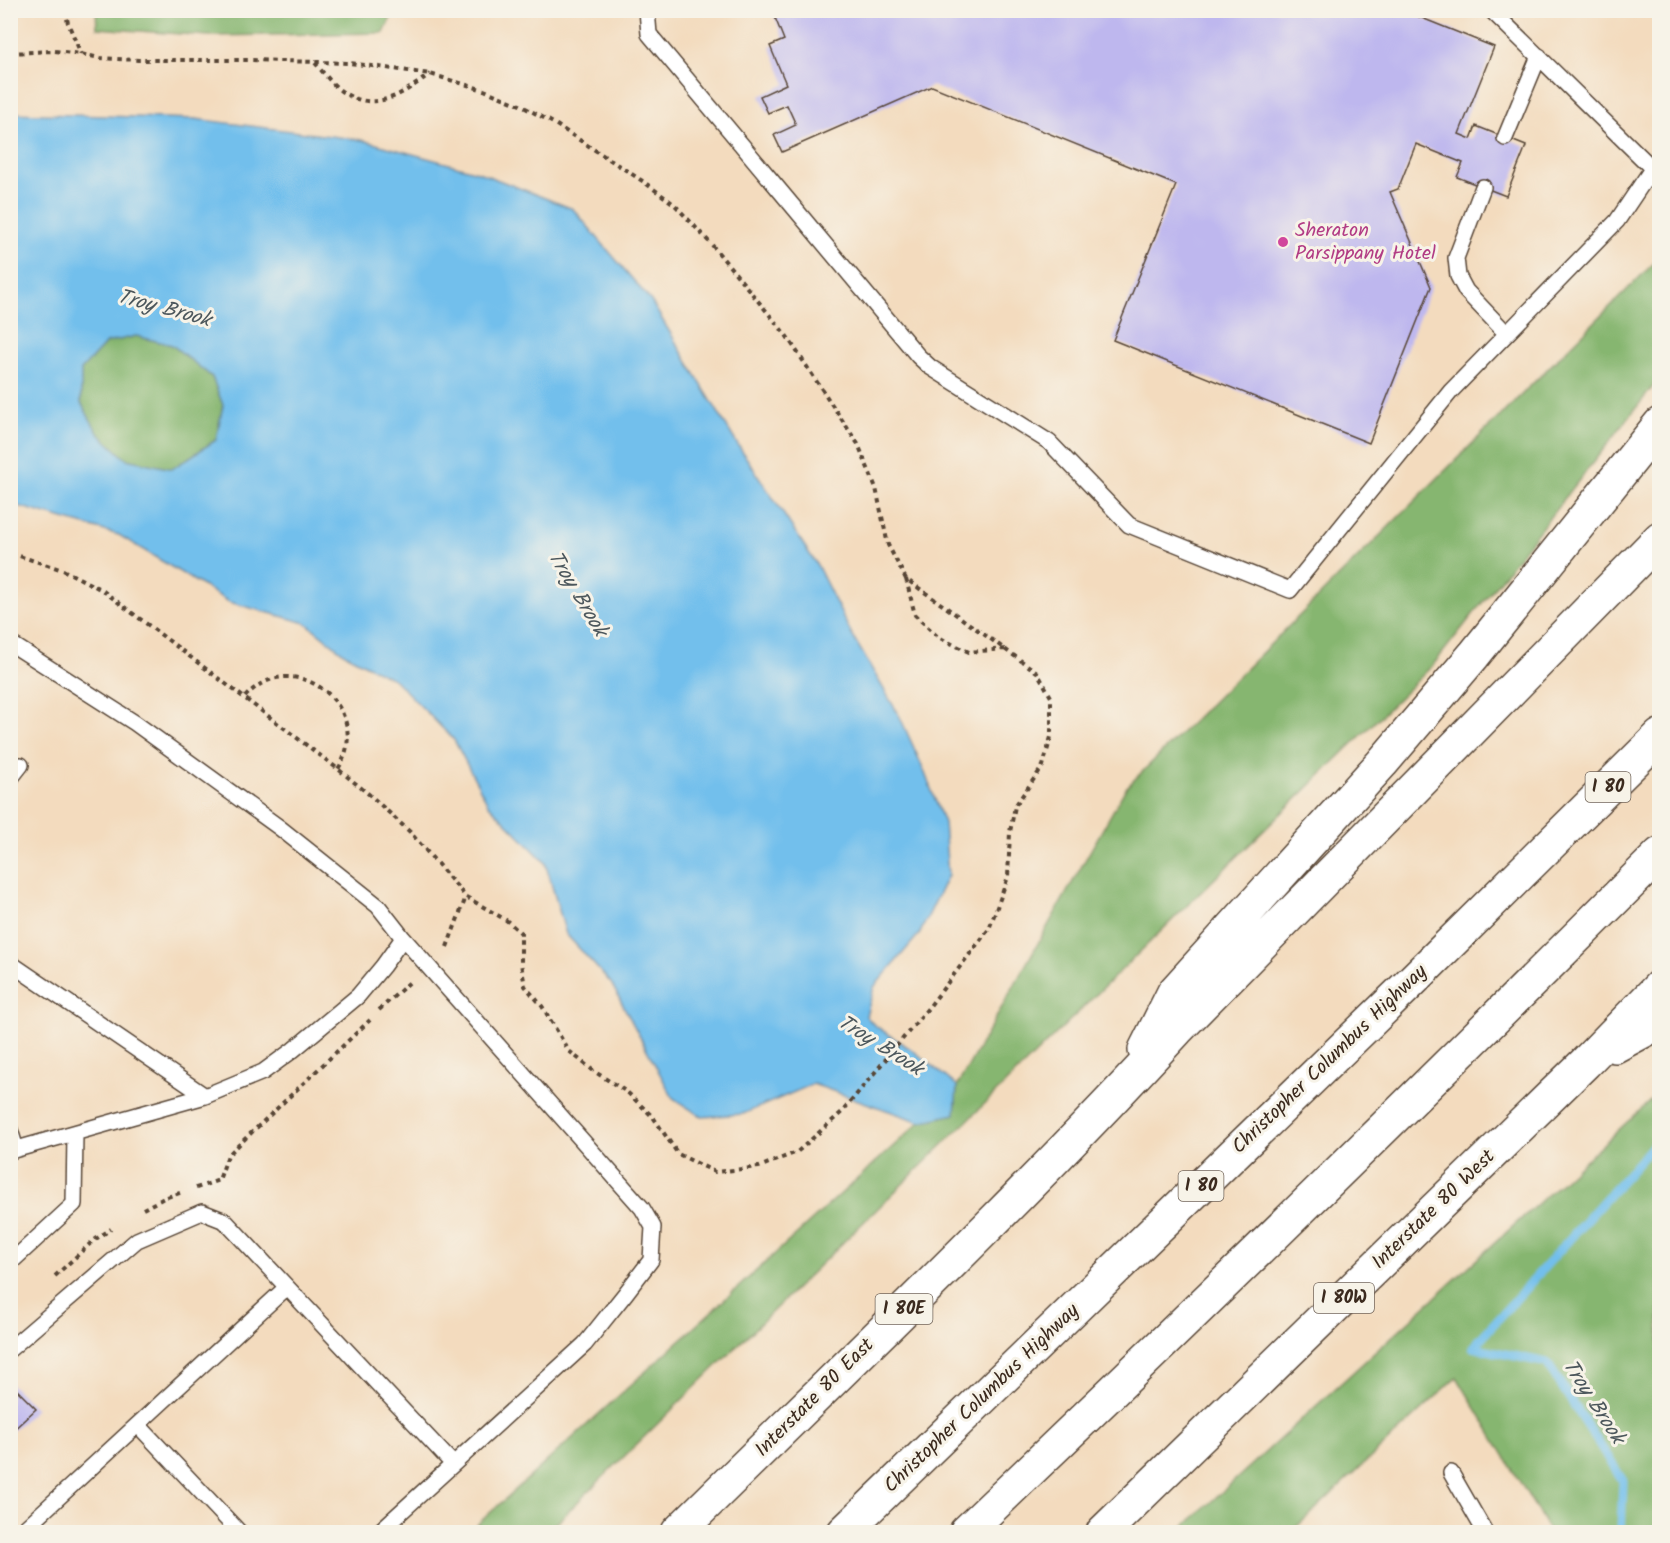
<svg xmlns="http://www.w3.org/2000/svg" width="1670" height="1543" font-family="Kalam,sans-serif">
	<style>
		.forest { fill: #86b670; stroke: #607047; stroke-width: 1.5 }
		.water { fill: #72bfec; stroke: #567485; stroke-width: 1.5; fill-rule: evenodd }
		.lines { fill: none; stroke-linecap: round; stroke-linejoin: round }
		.stream { stroke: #72bfec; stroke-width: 9 }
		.building { fill: #beb7ee }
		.service-casing { stroke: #574536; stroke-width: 18 }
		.motorway-casing { stroke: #574536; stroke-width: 36 }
		.path { stroke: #574536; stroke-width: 4; stroke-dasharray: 4.5 4.5; stroke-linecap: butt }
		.service { stroke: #fff; stroke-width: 15 }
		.motorway { stroke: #fff; stroke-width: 33 }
		.hotel-dot { fill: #d1479c; stroke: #f7f3e8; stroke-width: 2 }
		.labels { text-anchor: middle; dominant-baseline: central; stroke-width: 6; stroke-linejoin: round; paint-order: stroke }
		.shield { fill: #f7f3e8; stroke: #73665b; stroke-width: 1.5 }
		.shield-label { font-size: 18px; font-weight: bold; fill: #3b2a1e }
		.hotel-label { font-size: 20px; fill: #b23c85; stroke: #f7f3e8; text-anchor: start }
		.street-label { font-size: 20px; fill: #3b2a1e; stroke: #f7f3e8 }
		.water-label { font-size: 21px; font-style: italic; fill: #4c575c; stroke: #f7f3e8 }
	</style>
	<rect width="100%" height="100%" fill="#f7f3e8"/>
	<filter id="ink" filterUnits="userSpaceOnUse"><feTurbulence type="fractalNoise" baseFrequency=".0167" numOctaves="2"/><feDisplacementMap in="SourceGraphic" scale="12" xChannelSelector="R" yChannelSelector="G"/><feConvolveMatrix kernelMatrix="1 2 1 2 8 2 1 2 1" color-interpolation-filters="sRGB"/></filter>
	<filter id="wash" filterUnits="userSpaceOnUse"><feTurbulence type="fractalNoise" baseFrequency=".008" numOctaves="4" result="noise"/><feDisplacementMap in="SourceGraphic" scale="24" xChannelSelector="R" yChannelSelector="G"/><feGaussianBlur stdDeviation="1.35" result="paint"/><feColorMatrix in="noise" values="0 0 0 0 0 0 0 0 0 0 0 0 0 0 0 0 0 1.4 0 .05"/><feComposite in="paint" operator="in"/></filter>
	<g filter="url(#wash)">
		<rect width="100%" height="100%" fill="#f3dbbe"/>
		<!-- forest -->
		<path class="forest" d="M 96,11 L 96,10 L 394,11 L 384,33 L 209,36 L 97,28 Z
			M 1659,258 L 1659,379 L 1433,665 L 547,1532 L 469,1532 L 920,1122 L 955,1114 L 957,1086 L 1126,788 Z
			M 136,336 L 172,345 L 212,377 L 223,405 L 216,440 L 172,469 L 126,459 L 97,433 L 81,403 L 81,370 L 106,343 Z
			M 1659,1093 L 1659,1532 L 1550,1532 L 1457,1377 L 1291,1532 L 1178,1532 Z"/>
		<!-- water -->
		<path class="water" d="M 11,113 L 195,119 L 362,140 L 478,172 L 573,209 L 651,301 L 736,442 L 817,565 L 852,635 L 900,717 L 923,768 L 944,823 L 948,875 L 920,933 L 874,987 L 866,1016 L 874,1025 L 914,1051 L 957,1086 L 955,1114 L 920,1122 L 813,1084 L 743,1114 L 702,1117 L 673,1098 L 611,983 L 566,934 L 545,862 L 488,804 L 454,740 L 395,680 L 345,654 L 306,623 L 229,602 L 119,535 L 11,504 ZM 136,336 L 172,345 L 212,377 L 223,405 L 216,440 L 172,469 L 126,459 L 98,433 L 81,403 L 81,370 L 106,343 Z"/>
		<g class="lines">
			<!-- stream -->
			<path class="stream" d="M 1621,1532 L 1623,1481 L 1547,1363 L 1473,1347 L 1660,1138"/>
		</g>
		<g id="blocks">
			<!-- building -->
			<path class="building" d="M 772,10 L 1402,10 L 1494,47 L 1459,134 L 1471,139 L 1476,126 L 1526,146 L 1506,196 L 1457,177 L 1463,163 L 1416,144 L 1398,189 L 1390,192 L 1431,287 L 1369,443 L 1113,340 L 1176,185 L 932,86 L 782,152 L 774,135 L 796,125 L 787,105 L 768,113 L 760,96 L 786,84 L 770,46 L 784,40 Z
				M 10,1383 L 36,1409 L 10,1433 Z"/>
		</g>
	</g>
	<g filter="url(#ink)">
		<use href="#blocks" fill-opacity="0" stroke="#574536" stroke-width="1.5"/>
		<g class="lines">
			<defs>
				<path id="service" d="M 647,10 L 649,34 L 918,356 L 930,367 L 1049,442 L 1129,525 L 1290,590 L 1451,391 L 1617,221 L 1660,157
					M 1491,10 L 1653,169
					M 1505,138 L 1539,56
					M 1483,187 L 1456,258 L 1458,276 L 1466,291 L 1506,333
					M 10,643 L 135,723 L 280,828 L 378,906 L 403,938 L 642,1208 L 653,1227 L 651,1260 L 625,1294 L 585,1344 L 379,1532
					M 10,779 L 21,765
					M 10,963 L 205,1096
					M 10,1130 L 16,1149
					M 10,1151 L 205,1096 L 263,1072 L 293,1050 L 358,996 L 383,966 L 403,938
					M 10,1263 L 74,1204 L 75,1133
					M 10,1349 L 137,1240 L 202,1212 L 225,1221 L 453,1464
					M 138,1425 L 239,1532
					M 1451,1473 L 1485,1532
					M 21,1532 L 287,1287"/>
				<path id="motorway" d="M 1615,1046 L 1660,1022
					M 1145,1050 L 1174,992 L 1382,763 L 1474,655 L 1660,424
					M 678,1532 C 846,1366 1017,1204 1177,1030 L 1660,538
					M 844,1532 L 1407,986 L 1660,736
					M 966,1532 C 1200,1309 1431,1083 1660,854
					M 1103,1532 L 1585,1063 L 1660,986"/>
			</defs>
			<!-- service casing -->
			<use href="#service" class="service-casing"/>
			<!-- motorway casing -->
			<use href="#motorway" class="motorway-casing"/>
			<!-- path -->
			<path class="path" d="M 65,10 L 68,23 L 81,54
				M 10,53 L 54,51 L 81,54 L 100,58 L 138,60 L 250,60 L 350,63 L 430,74 L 484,90 L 520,105 L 555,124 L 644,182 L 674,204 L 712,245 L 786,335 L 858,444 L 876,488 L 888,545 L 906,579 L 1037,672 L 1051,697 L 1051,737 L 1043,766 L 1015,806 L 1010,832 L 1008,877 L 989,929 L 929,1007 L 842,1112 L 797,1152 L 759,1167 L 715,1172 L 678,1154 L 653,1117 L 627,1092 L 595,1072 L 569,1051 L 542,1006 L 525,986 L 521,964 L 521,933 L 506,920 L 466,897 L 410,832 L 371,796 L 338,769 L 102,590 L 63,570 L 10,553
				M 315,63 C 324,73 333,86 344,93 C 377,113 404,93 430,74
				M 906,579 L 915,615 L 938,637 L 969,652 L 1005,649
				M 245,697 C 294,643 376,709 338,769
				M 447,947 L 466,897
				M 379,1010 L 411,981
				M 196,1188 L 219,1180 L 228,1155 L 370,1020
				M 143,1209 L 164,1198 L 183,1192
				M 55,1276 L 93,1241 L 111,1229"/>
			<!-- service -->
			<use href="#service" class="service"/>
			<!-- motorway -->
			<use href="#motorway" class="motorway"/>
		</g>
	</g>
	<!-- markers -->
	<circle class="hotel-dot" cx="1283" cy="242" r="6"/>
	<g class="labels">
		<!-- shield labels -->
		<g class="shield">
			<rect x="1585.5" y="772" width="45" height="30" rx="4.5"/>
			<rect x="1178.5" y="1171" width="45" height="30" rx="4.5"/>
			<rect x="1314" y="1283" width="60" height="30" rx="4.5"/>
			<rect x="875.5" y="1294" width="57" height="30" rx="4.5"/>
		</g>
		<g class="shield-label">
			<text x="1608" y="787">I 80</text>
			<text x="1201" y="1186">I 80</text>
			<text x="1344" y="1298">I 80W</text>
			<text x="904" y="1309">I 80E</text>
		</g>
		<!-- hotel labels -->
		<g class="hotel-label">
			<text x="1295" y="231">Sheraton<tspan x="1295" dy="23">Parsippany Hotel</tspan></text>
		</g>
		<!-- street labels -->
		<g class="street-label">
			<text transform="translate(1330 1060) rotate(-44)">Christopher Columbus Highway</text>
			<text transform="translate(1434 1210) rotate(-44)">Interstate 80 West</text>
			<text transform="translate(815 1398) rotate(-45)">Interstate 80 East</text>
			<text transform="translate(982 1399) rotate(-44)">Christopher Columbus Highway</text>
		</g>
		<!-- water labels -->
		<g class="water-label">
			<text transform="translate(164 309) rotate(15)">Troy Brook</text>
			<text transform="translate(577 594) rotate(59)">Troy Brook</text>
			<text transform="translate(880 1046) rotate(32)">Troy Brook</text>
			<text transform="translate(1593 1402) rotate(57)">Troy Brook</text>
		</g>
	</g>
	<!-- margin -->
	<rect width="1670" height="1543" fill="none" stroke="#f7f3e8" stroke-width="36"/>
</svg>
